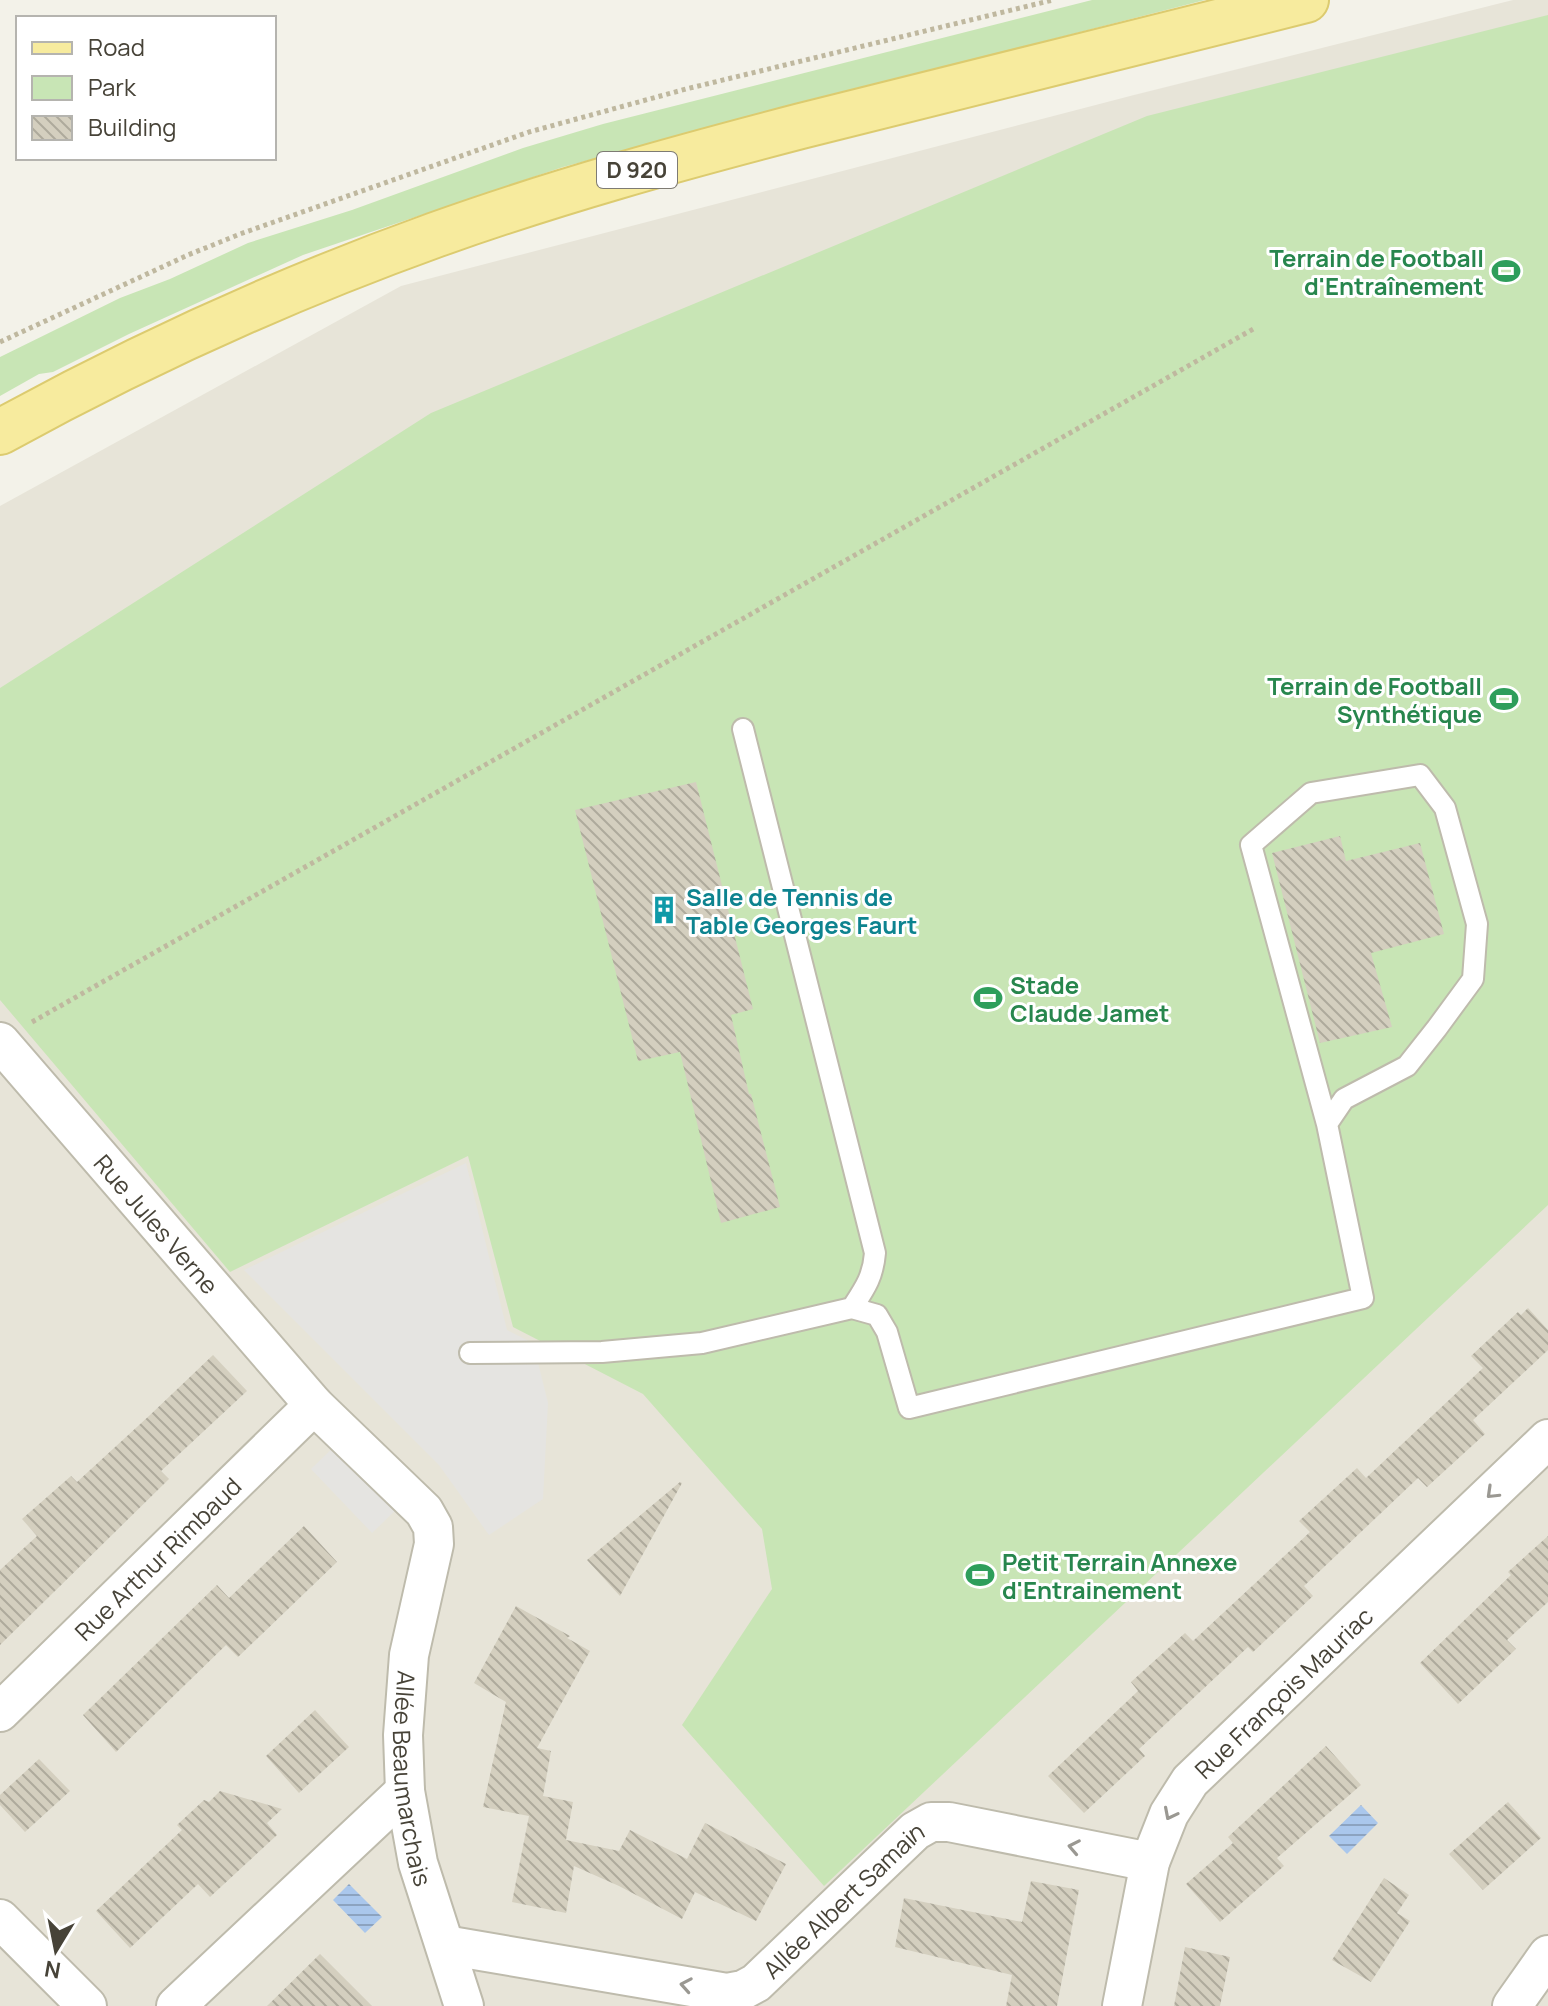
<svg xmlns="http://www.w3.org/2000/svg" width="1548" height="2006" font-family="Manrope,sans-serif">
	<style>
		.residential { fill: #e7e4d8 }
		.green { fill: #c8e5b5 }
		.parking { fill: #e5e4e1 }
		.water { fill: url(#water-rules) }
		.building { fill: url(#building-back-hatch) }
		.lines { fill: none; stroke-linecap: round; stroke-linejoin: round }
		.lane-casing { stroke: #bebbac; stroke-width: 24 }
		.street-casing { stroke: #bebbac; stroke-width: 42 }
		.primary-casing { stroke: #dccb6f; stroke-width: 48 }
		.path { stroke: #bfb89f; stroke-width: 5; stroke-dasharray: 4 4; stroke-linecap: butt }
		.lane { stroke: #fff; stroke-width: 20 }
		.street { stroke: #fff; stroke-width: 38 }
		.primary { stroke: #f7eb9e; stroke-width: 44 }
		.oneway { stroke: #9a9892 }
		.labels { text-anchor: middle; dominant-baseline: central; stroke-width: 6; stroke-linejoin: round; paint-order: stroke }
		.shield { fill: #fff; stroke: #7e7b74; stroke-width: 2 }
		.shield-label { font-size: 22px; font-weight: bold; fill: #474338 }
		.leisure-label { font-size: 24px; font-weight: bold; fill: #27864d; stroke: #fff; text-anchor: end }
		.culture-label { font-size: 24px; font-weight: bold; fill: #0d838f; stroke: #fff; text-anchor: start }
		.street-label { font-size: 24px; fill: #474338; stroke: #fff }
	</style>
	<defs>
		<pattern id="water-rules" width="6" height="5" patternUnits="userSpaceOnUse" patternTransform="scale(2)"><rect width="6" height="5" fill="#aac7ec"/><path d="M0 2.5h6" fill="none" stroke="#8ca3c0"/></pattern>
		<pattern id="building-back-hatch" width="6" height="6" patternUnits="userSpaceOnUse" patternTransform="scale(2)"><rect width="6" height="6" fill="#d4cfbf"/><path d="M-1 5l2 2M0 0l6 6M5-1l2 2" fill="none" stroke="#aeaa9c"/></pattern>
	</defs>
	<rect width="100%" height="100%" fill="#f3f2e9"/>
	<!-- residential -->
	<path class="residential" d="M 1513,0 L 1548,0 L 1548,2006 L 0,2006 L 0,506 L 401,286 L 1134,95 Z"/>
	<!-- green -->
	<path class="green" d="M 1092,0 L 1205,0 L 808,102 L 563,167 L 303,255 L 129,334 L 53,372 L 39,374 L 0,396 L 0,357 L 120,298 L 170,279 L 248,243 L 352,210 L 523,148 L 603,124 Z
		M 1548,15 L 1548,1205 L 824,1886 L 682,1725 L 772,1589 L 762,1529 L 643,1394 L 513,1327 L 468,1156 L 230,1272 L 0,1000 L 0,688 L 431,413 L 1147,116 Z"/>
	<!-- parking -->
	<path class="parking" d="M 466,1163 L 507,1330 L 533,1343 L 548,1403 L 543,1499 L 489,1535 L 439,1465 L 244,1270 Z
		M 339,1442 L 400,1506 L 372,1533 L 311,1469 Z"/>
	<!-- water -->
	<path class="water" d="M 1361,1805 L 1378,1823 L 1347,1854 L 1329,1836 Z
		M 349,1884 L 382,1917 L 365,1933 L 333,1900 Z"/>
	<!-- building -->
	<path class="building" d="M 696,782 L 753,1009 L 731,1015 L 749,1094 L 751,1094 L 780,1207 L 721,1223 L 680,1052 L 638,1061 L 575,810 Z
		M 1340,836 L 1346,861 L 1420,843 L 1444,934 L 1371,953 L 1392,1027 L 1320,1043 L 1272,853 Z
		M 1528,1308 L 1548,1330 L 1548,1350 L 1473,1420 L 1485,1434 L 1427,1487 L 1418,1478 L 1304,1586 L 1313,1596 L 1253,1652 L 1248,1647 L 1139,1749 L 1145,1756 L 1084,1813 L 1048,1776 L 1138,1691 L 1131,1682 L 1185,1633 L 1193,1641 L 1310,1532 L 1299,1521 L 1357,1468 L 1366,1478 L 1483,1368 L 1471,1356 L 1518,1312 L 1521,1315 Z
		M 213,1355 L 247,1391 L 161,1471 L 169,1479 L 0,1645 L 0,1570 L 37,1536 L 22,1519 L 71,1476 L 77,1482 L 150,1415 Z
		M 680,1482 L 682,1483 L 620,1596 L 587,1560 Z
		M 304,1526 L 337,1562 L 238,1657 L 226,1645 L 116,1752 L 83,1715 L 217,1585 L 229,1598 Z
		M 1548,1536 L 1548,1602 L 1507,1640 L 1516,1649 L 1458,1704 L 1420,1663 L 1511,1575 L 1508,1572 Z
		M 516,1606 L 570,1636 L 567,1638 L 590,1651 L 537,1748 L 551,1751 L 543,1796 L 573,1802 L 566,1840 L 619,1851 L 630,1830 L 687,1859 L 705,1823 L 786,1864 L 756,1921 L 695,1892 L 682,1919 L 619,1886 L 574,1866 L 566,1913 L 512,1902 L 529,1816 L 483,1807 L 506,1702 L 474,1683 Z
		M 315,1710 L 349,1747 L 299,1793 L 266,1756 Z
		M 1326,1746 L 1361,1785 L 1277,1858 L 1284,1866 L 1220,1922 L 1186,1884 L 1233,1843 L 1228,1837 Z
		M 39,1759 L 70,1791 L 25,1832 L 0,1805 L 0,1795 Z
		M 220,1791 L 282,1809 L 267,1823 L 277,1835 L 210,1897 L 198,1884 L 130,1948 L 96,1911 L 182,1830 L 177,1825 L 204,1800 L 209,1802 Z
		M 1508,1802 L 1541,1838 L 1483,1890 L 1449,1854 Z
		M 1384,1878 L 1409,1895 L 1397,1913 L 1410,1921 L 1371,1982 L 1332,1960 Z
		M 1031,1881 L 1079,1890 L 1057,2006 L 1006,2006 L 1012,1975 L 895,1947 L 904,1898 L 1022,1922 Z
		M 1185,1947 L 1230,1957 L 1220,2006 L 1174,2006 Z
		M 320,1954 L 372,2006 L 267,2006 Z"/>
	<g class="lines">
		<defs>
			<path id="lane" d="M 743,729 L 875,1253 C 873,1277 865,1288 852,1308
				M 470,1353 L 602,1352 L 702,1343 L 852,1308 L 877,1315 L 887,1332 L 909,1408 L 1363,1298 L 1327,1124 L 1344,1099 L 1407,1066 L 1437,1028 L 1473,979 L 1477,924 L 1445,808 L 1420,775 L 1311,793 L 1251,845 L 1327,1124"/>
			<g id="street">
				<path id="s1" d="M 0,1042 L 314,1405 L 424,1511 L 433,1527 L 434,1544 L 409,1655 L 403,1735 L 405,1791 L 418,1863 L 464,2006"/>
				<path id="s2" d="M 0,1712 L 314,1405"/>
				<path d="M 0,1919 L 87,2006"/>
				<path id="s3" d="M 445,1945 L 727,1993 L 743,1990 L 756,1983 L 915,1831 L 931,1822 L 949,1822 L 1150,1862"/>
				<path d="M 176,2006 L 405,1791"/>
				<path id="s4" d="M 1122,2006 L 1150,1862 L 1169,1814 L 1190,1781 L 1548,1439"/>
				<path d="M 1512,2006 L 1548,1955"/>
			</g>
			<path id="primary" d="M 0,432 C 140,355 285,289 435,235 C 555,192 678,158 801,126 C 969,83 1138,43 1306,0"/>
		</defs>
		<!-- lane casing -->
		<use href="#lane" class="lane-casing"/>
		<!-- street casing -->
		<use href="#street" class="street-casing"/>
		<!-- primary casing -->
		<use href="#primary" class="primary-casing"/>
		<!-- path -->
		<path class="path" d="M 0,342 L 188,255 L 240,234 L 529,132 L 686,89 L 1053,0
			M 32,1022 L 1255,328"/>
		<!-- lane -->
		<use href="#lane" class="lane"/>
		<!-- street -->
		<use href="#street" class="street"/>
		<!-- primary -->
		<use href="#primary" class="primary"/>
	</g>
	<!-- one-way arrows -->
	<defs><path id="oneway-chevron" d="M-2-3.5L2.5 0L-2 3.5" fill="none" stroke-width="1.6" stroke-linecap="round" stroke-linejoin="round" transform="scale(2)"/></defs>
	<g class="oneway">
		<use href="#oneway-chevron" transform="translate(1492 1493) rotate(136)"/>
		<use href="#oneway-chevron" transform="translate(1170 1814) rotate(117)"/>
		<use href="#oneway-chevron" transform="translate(1074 1847) rotate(-169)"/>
		<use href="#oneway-chevron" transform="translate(686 1985) rotate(-170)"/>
	</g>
	<!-- icons -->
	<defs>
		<symbol id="stadium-bare" viewBox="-9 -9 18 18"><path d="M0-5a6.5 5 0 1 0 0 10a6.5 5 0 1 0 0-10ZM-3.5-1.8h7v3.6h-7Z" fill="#2e9e5b" stroke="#fff" stroke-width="2.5" paint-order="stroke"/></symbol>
		<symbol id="building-bare" viewBox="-9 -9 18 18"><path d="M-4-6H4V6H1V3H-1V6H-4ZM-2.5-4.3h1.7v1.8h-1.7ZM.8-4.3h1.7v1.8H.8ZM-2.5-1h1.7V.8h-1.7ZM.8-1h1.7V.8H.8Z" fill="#0f9aa8" stroke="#fff" stroke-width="2.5" paint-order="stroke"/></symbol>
	</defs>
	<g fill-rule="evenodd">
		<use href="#stadium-bare" x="1486" y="251" width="40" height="40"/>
		<use href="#stadium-bare" x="1484" y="679" width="40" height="40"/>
		<use href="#building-bare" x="644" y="890" width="40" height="40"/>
		<use href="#stadium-bare" x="968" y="978" width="40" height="40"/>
		<use href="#stadium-bare" x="960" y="1555" width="40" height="40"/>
	</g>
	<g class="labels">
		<!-- shield labels -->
		<rect class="shield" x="597" y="152" width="80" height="36" rx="6"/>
		<g class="shield-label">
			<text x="637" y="170">D 920</text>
		</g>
		<!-- leisure labels -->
		<g class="leisure-label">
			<text x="1484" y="257">Terrain de Football<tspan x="1484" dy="28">d'Entraînement</tspan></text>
			<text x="1482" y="685">Terrain de Football<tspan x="1482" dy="28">Synthétique</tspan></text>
			<text x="1010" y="984" text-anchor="start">Stade<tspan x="1010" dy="28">Claude Jamet</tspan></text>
			<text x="1002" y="1561" text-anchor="start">Petit Terrain Annexe<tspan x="1002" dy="28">d'Entrainement</tspan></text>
		</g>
		<!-- culture labels -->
		<g class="culture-label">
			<text x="686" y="896">Salle de Tennis de<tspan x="686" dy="28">Table Georges Faurt</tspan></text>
		</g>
		<!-- street labels -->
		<g class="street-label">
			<text stroke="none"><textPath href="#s1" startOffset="240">Rue Jules Verne</textPath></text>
			<text stroke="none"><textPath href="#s2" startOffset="220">Rue Arthur Rimbaud</textPath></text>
			<text stroke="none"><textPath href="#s4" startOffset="366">Rue François Mauriac</textPath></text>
			<text stroke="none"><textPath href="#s1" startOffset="906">Allée Beaumarchais</textPath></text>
			<text stroke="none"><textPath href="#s3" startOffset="438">Allée Albert Samain</textPath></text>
		</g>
	</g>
	<!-- legend -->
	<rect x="16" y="16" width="260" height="144" fill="#ffffff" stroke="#b5b4af" stroke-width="2"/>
	<rect x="32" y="42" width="40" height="12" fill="#f7eb9e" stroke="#b5b4af" stroke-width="2"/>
	<text x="88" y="56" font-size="24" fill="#474338">Road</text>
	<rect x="32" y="76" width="40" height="24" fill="#c8e5b5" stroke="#b5b4af" stroke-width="2"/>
	<text x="88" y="96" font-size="24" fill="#474338">Park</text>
	<rect x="32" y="116" width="40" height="24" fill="url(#building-back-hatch)" stroke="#b5b4af" stroke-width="2"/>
	<text x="88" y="136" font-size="24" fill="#474338">Building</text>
	<!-- north arrow -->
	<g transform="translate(56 1950) rotate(190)" stroke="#ffffff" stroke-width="6" paint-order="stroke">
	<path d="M0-6L14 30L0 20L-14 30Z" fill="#474338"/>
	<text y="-12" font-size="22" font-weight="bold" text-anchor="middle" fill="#474338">N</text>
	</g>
</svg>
